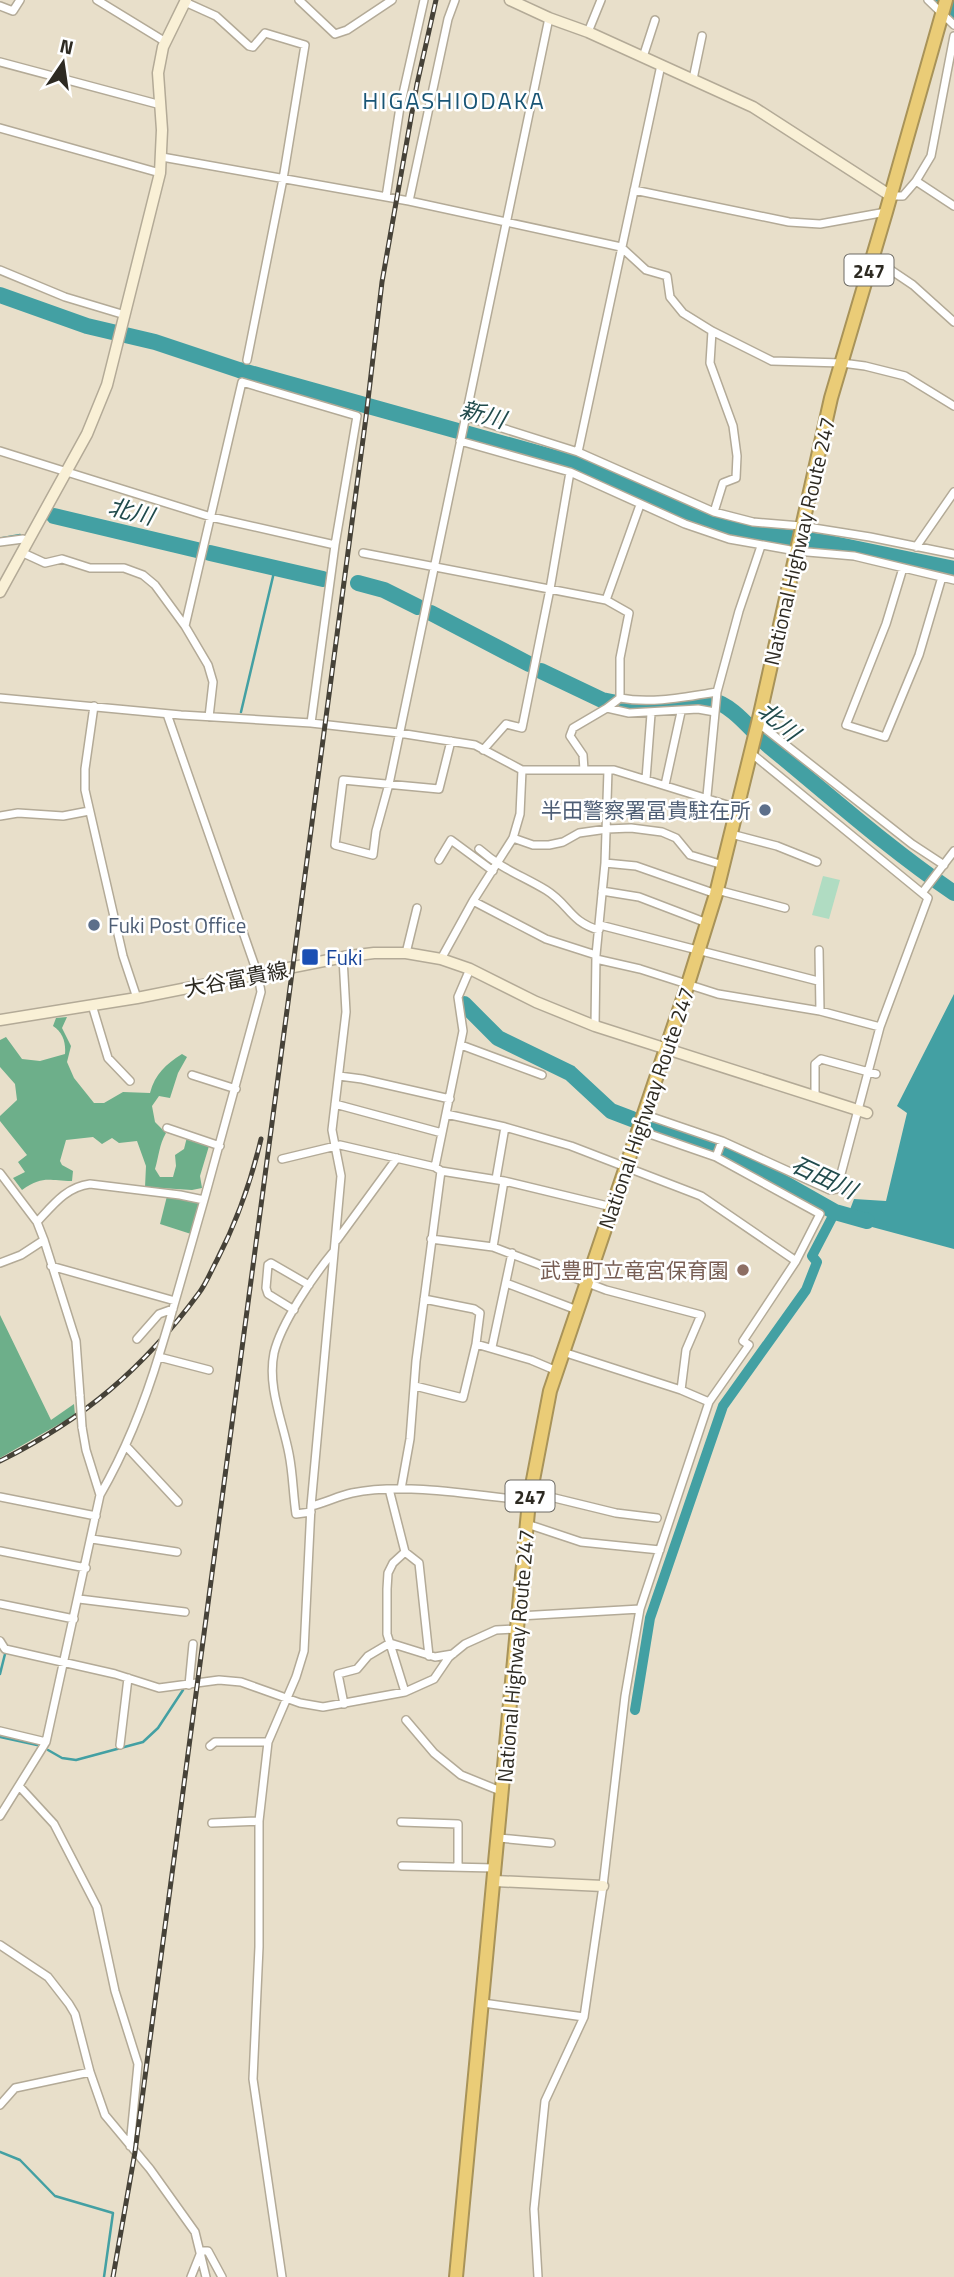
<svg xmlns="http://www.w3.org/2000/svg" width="954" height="2277" font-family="'Titillium Web','Noto Sans JP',sans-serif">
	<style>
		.green { fill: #b0dcc2 }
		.forest { fill: #6daf8a }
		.water { fill: #43a0a3 }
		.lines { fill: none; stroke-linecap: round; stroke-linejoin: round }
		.stream { stroke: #43a0a3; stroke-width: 2.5 }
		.canal { stroke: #43a0a3; stroke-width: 10 }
		.river { stroke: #43a0a3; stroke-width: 16 }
		.street-casing { stroke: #b3aa97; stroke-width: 10 }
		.secondary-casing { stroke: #b3aa97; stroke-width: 13 }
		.highway-casing { stroke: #a89359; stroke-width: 16 }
		.street { stroke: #fff; stroke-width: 7 }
		.secondary { stroke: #f9f0d6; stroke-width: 10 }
		.highway { stroke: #eacc77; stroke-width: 12 }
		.rail-casing { stroke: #464238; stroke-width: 5 }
		.rail { stroke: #fff; stroke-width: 2.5; stroke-dasharray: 8; stroke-linecap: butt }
		.street-bridge-casing { stroke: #b3aa97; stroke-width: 10; stroke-linecap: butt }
		.street-bridge { stroke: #fff; stroke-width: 7 }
		.service-dot { fill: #5c6f8a; stroke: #fff; stroke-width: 2.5 }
		.transit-dot { fill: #1a4fb4; stroke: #fff; stroke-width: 2.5 }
		.education-dot { fill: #8d6e63; stroke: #fff; stroke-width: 2.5 }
		.labels { text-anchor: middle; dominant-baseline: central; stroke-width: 5; stroke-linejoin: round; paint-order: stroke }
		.shield { fill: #fff; stroke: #6c6a64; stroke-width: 2 }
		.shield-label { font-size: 19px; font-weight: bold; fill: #2d2a22 }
		.street-label { font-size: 21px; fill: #2d2a22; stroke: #fff }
		.service-label { font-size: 21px; fill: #4e5e75; stroke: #fff; text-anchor: end }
		.transit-label { font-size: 21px; fill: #164399; stroke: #fff; text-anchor: start }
		.education-label { font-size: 21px; fill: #785e54; stroke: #fff; text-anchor: end }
		.water-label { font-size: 23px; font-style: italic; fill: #214b4c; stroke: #fff }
		.quarter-label { font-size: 24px; letter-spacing: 2px; fill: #195575; stroke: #fff }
	</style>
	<rect width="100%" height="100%" fill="#e8dfca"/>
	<!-- green -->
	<path class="green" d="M 823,876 L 840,880 L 829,919 L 812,915 Z"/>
	<!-- forest -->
	<path class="forest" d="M 67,1017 L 62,1028 L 71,1046 L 67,1062 L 74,1078 L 94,1103 L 104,1103 L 123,1092 L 150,1093 C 155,1074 166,1064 182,1054 L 187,1057 L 178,1073 L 170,1098 L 159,1096 L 152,1106 L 155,1122 L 166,1133 C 159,1145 159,1156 155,1169 L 160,1177 L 173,1177 L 176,1166 L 175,1155 L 184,1149 L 187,1137 L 209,1146 L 200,1176 L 202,1188 L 192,1190 L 145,1187 L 146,1166 L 137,1141 L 119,1143 L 112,1138 L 102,1144 L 93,1137 L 66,1140 L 60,1161 L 62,1165 L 73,1171 L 72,1181 C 48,1181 44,1175 22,1190 L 13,1178 L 25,1172 L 18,1162 L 27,1155 L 0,1121 L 0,1116 L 17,1100 L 15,1084 L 0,1067 L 0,1040 L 6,1037 L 22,1059 L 40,1061 L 65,1054 C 66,1043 63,1032 53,1026 L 56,1018 Z
		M 167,1196 L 200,1202 L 191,1234 L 160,1224 Z
		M 0,1315 L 51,1420 L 74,1404 L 75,1415 L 0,1458 Z"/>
	<!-- water -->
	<path class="water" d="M 954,994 L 954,1249 L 846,1220 L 854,1199 L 886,1201 L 907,1113 L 897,1106 Z"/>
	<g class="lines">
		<!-- stream -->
		<path class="stream" d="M 3,538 L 20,535
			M 241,712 L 275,568
			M 0,1674 L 5,1654
			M 0,1737 L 37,1745
			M 48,1750 L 62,1758 L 76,1760 L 143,1742 L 158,1728 L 183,1690
			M 0,2152 L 20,2160 L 55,2196 L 113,2213 L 104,2277"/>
		<!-- canal -->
		<path class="canal" d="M 635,1710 L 650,1618 L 723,1406 L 806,1290 L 817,1262 L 812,1256 L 835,1212"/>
		<!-- river -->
		<path class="river" d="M 943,0 L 954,10
			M 0,295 L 87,326 L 155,342 L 239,370 L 573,463 L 667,504 L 739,531 L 829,543 L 954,569
			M 54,516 L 197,550
			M 210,553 L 323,579
			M 358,583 L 384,590 L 418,607
			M 431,613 L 529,664
			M 541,671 L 602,700 L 637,707 L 711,700 C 735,706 751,731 769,746 C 830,796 889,849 954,893
			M 464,1004 L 498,1038 L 570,1073 L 611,1111 L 632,1119
			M 652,1125 L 715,1148
			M 721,1151 L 759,1169 L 835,1212 L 867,1221"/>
		<defs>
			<path id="street" d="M 97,0 L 164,41
				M 299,0 L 335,34 L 347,30 L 392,0
				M 928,0 L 954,25
				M 185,2 L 216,16 L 249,46 L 253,47 L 265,33 L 305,45 L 283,179 L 247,360
				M 0,6 L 13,11 L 20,0
				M 588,32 L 601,0
				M 643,57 L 655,20
				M 0,62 L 161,105
				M 693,79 L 702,36
				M 0,128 L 160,173
				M 162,157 L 409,201 L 621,247 L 646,270 L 667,276 L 670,297 L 683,313 L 712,331 L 772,361 L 842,363 L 865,366 L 905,376 L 954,406
				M 916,181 L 954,206
				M 634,190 L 789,222 L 820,224 L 886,212
				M 891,196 L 903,196 L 916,181 L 931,156 L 954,36
				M 386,197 L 400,107 L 424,0
				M 409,201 L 448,19 L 455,0
				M 873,258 L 913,285 L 954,322
				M 0,270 L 65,297 L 125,315
				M 712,331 L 710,363 L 733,426 L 737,456 L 736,478 L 723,483 L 714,512
				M 464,416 L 578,452 L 714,512 L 753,522 L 801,526 L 870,537 L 954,554
				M 460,441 L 570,472 L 685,524 L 729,539 L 796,551 L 854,556 L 954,580
				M 0,451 L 211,517 L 335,545
				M 578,452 L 661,65
				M 0,542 L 23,539 L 28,541
				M 916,547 L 954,492
				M 21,552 L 45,563 L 62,559 L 90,568 L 124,568 L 143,575 L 155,585 L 185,626
				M 363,553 L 606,600 L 629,613 L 620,658 L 620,698
				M 903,568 L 886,624 L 846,725 L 885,737 L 919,655 L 942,577
				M 606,600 L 640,505
				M 0,698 L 181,715 L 311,723 L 399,733 L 475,745 L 522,770 L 614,770 L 737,808
				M 620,698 C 651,704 685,697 717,692
				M 94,706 L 85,769 L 85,790 L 123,956 L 137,998
				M 607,708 L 629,713 L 698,709 L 715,712
				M 209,717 L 213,682 L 208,665 L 185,626 L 242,382 L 357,416 L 335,545 L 311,723
				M 758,723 L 912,844 L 944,865
				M 451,741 L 439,789 L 343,780 L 335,845 L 373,855 L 376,831 L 389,784 L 549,18
				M 483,750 L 506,724 L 522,728 L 550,589 L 570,472
				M 751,753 L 922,893
				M 584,770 L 583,755 L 570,736 L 573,728 L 607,708 L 620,698
				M 646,779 L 651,714
				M 665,785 L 681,712
				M 707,796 L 717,692 L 739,611 L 761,546
				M 0,816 L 18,813 L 63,816 L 89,811
				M 731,834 L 777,846 L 817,862
				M 513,838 L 533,845 L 549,845 L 563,842 L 579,833 L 607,829 L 631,828 L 662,832 L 676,838 L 690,855 L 723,865
				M 479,849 C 503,870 521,875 546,890 C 569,904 570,922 599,930
				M 439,860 L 451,840 L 493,871
				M 605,863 L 636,866 L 716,894
				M 717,890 L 785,908
				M 602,891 L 639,897 L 707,923
				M 473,901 L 546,939 L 596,955
				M 600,925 L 818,981
				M 819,950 L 820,1011
				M 406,953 L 417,908
				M 441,959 L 473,901 L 513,838 L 520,814 L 522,770
				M 596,959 L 640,969 L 718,994 L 820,1011 L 880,1027
				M 92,1005 L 108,1058 L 130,1081
				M 595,1026 L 596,955 L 605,863 L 608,770
				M 461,1045 L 542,1075
				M 192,1075 L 236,1089
				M 339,1076 L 362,1079 L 450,1099
				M 815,1097 L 815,1064 L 821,1059 L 876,1074
				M 335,1104 L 442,1133
				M 446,1114 L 505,1127 L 571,1146 L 701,1196 L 796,1261 L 743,1341 L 749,1345 L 709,1402 L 640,1609 L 625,1696 L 603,1886 L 584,2017 L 545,2101 L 534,2209 L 538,2277
				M 643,1114 L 722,1141
				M 167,1128 L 220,1146
				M 638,1130 L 716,1157 L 820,1214 L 796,1261
				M 716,1157 L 722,1141 L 830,1190 L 837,1189 L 880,1027 L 928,898 L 922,893 L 954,851
				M 282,1159 L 340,1145 L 435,1167 L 441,1171 L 504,1181 L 612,1207
				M 435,1167 L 463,1031 L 458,997 L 470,969
				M 0,1173 L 37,1222 L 44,1240 L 76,1341 L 80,1396
				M 496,1179 L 505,1127
				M 37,1222 C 53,1205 66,1187 90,1184 L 180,1195 L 204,1200 L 261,992 L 258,975 L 167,714
				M 431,1239 L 493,1247 L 606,1290 L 701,1315 L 686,1350 L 681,1390 L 563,1352
				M 337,1240 L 397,1158
				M 493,1247 L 504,1181
				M 0,1263 L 21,1255 L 44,1240
				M 51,1266 L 175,1301
				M 506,1283 L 577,1310
				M 424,1299 L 474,1309 L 480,1313 L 476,1344 L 531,1360 L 557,1371
				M 294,1310 L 268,1294 L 266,1288 L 268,1265 L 271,1263 L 309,1285
				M 170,1319 L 204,1200
				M 137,1339 L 159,1314 L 173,1309
				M 492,1347 L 512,1253
				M 159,1357 L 209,1370
				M 415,1386 L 463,1398 L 476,1344
				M 681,1390 L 709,1402
				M 82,1427 L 86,1450 L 100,1495
				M 126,1446 L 178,1502
				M 389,1489 L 405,1552 L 393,1563 L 388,1573 L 387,1589 L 387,1634 L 405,1692
				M 401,1489 L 410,1439 L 416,1361 L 441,1171
				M 530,1492 L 616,1513 L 657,1518
				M 0,1497 L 96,1516
				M 311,1506 C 325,1503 338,1496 352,1493 C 405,1482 475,1495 529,1501
				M 311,1512 L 296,1514 C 293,1494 293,1474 289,1454 C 283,1422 267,1387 274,1353 C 281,1323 314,1275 334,1251
				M 527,1524 L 581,1542 L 660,1550
				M 92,1539 L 177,1552
				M 0,1551 L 86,1568
				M 405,1552 L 419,1563 L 429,1656
				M 79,1599 L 185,1612
				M 0,1604 L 74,1619
				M 519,1616 L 640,1609
				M 0,1641 L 5,1649 L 115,1674 L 159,1688 L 219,1680 L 241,1682 L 300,1703 L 323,1707 L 405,1692 L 434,1679 L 449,1657 L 465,1644 L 496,1630 L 517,1629
				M 189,1685 L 193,1644
				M 344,1704 L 338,1674 L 357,1669 L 368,1656 L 390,1643 L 435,1657 L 453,1654
				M 406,1720 L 434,1753 L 461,1775 L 503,1792
				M 0,1731 L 46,1742
				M 120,1745 L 128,1678
				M 210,1746 L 215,1742 L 268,1742
				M 20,1787 L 54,1824 L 97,1907 L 115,1991 L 138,2064 L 130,2146
				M 0,1816 L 46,1742 L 100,1495 C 126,1450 145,1402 160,1352
				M 401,1822 L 458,1824 L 458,1867
				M 212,1823 L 259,1821
				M 499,1838 L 551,1843
				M 402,1866 L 495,1868
				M 0,1945 L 48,1977 L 69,2004 L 75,2014 L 90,2072 L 105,2115 L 150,2169 L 195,2232 L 206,2277
				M 483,2003 L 584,2017
				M 0,2105 L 15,2088 L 90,2072
				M 201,2251 L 208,2251 L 222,2277
				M 191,2277 L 201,2252
				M 282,2277 L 253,2079 L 259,1947 L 259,1821 L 268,1742 L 296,1677 L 304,1651 L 311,1506 L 341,1176 L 332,1130 L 346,1012 L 343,958"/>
			<path id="secondary" d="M 510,0 L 549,18 L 588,32 L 753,107 L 891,196
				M 0,592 L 87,434 L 107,385 L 160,173 L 162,130 L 158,73 L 163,47 L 186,0
				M 0,1020 L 137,998 L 349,956 L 374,953 L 406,953 L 441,959 L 470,969 L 536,1002 L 595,1026 L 867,1113
				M 495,1881 L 603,1886"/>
			<path id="highway" d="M 456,2277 L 529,1501 L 550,1391 L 688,984 L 716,894 L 758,723 L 831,398 L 886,212 L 946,0"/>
		</defs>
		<!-- street casing -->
		<use href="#street" class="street-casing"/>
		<!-- secondary casing -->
		<use href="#secondary" class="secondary-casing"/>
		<!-- highway casing -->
		<use href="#highway" class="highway-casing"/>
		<!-- street -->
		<use href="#street" class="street"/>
		<!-- secondary -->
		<use href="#secondary" class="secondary"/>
		<!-- highway -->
		<use href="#highway" class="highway"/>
		<defs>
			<path id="rail" d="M 0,1461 C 84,1419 143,1369 199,1293 C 206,1284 211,1271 217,1260 C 237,1221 251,1182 261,1139
				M 113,2277 L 135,2152 L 366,417 L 382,282 L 417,84 L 436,0"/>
		</defs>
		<!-- rail casing -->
		<use href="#rail" class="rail-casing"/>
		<!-- rail -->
		<use href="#rail" class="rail"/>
		<defs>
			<path id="street-bridge" d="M 160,1352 L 170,1319
				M 80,1396 L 82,1427"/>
		</defs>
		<!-- street-bridge casing -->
		<use href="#street-bridge" class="street-bridge-casing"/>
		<!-- street-bridge -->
		<use href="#street-bridge" class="street-bridge"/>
	</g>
	<!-- markers -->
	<g class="service-dot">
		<circle cx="765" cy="810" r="7"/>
		<circle cx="94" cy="925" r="7"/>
	</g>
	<rect class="transit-dot" x="301" y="948" width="18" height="18" rx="3.5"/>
	<circle class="education-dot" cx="743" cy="1270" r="7"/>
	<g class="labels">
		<!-- shield labels -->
		<g class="shield">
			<rect x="844.5" y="254.5" width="49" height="31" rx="5"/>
			<rect x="505.5" y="1480.5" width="49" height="31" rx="5"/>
		</g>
		<g class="shield-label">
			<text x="869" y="270">247</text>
			<text x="530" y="1496">247</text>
		</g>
		<!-- street labels -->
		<g class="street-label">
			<text transform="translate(799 541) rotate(-77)">National Highway Route 247</text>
			<text transform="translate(236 979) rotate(-11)">大谷富貴線</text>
			<text transform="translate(646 1108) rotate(-71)">National Highway Route 247</text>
			<text transform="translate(515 1656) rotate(-85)">National Highway Route 247</text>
		</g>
		<!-- service labels -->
		<g class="service-label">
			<text x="751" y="810">半田警察署冨貴駐在所</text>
			<text x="108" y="925" text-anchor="start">Fuki Post Office</text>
		</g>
		<!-- transit labels -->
		<g class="transit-label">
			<text x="326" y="957">Fuki</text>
		</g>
		<!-- education labels -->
		<g class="education-label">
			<text x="729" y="1270">武豊町立竜宮保育園</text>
		</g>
		<!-- water labels -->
		<g class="water-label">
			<text transform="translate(483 414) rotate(15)">新川</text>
			<text transform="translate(131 511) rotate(14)">北川</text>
			<text transform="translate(779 721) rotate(40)">北川</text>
			<text transform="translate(824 1177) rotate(25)">石田川</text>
		</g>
		<!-- quarter labels -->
		<g class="quarter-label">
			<text x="454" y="100">HIGASHIODAKA</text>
		</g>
	</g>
	<!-- north arrow -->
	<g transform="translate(63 63) rotate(13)" stroke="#ffffff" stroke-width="5" paint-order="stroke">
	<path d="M0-5L12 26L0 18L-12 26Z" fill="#2d2a22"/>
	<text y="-10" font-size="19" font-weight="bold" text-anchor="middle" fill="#2d2a22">N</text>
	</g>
</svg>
